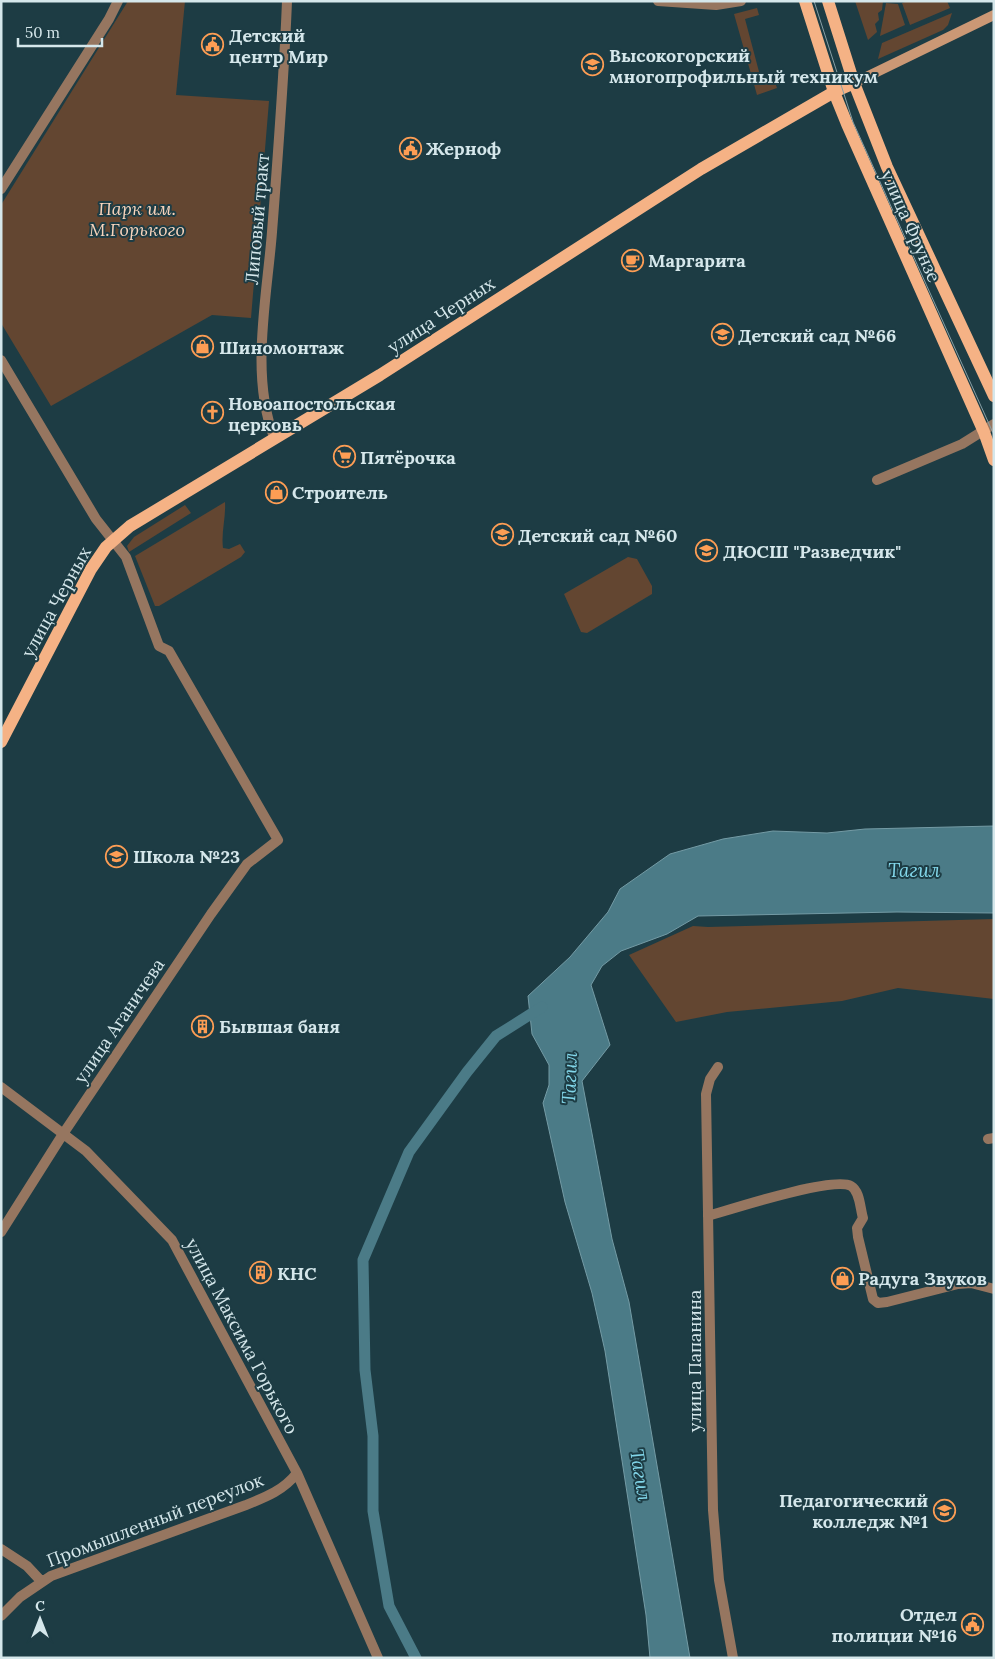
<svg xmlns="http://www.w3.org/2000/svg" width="995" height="1659" font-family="Lora,serif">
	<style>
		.green { fill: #634631 }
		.water { fill: #4b7b87; stroke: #749ba5 }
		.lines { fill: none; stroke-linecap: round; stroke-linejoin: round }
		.canal { stroke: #4b7b87; stroke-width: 11 }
		.street { stroke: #967660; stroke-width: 10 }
		.secondary { stroke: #cb9875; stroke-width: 10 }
		.primary { stroke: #f5b285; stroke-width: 12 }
		.tram { stroke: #889fa5; stroke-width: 1 }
		.labels { text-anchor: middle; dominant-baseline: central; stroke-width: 4; stroke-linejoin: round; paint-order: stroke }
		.poi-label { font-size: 18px; font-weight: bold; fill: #d5e7eb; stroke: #1d3c44; text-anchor: start }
		.park-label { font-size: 18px; font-style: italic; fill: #f8d4bc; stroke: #1d3c44 }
		.street-label { font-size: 18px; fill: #d5e7eb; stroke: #1d3c44 }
		.water-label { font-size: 19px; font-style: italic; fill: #82d6e9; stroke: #1d3c44 }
	</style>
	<rect width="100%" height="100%" fill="#1d3c44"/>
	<!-- green -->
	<path class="green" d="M 128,1 L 185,1 L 176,95 L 269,101 L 251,318 L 212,315 L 51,406 L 1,323 L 1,205 Z
		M 855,1 L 883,1 L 882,10 L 878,13 L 879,20 L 875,24 L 877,32 L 868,40 Z
		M 908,1 L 947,1 L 950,8 L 910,25 L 902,3 Z
		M 886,3 L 898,4 L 905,25 L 880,36 Z
		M 757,8 L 759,15 L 745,19 L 762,83 L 774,79 L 777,88 L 757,95 L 734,14 Z
		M 952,13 L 948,25 L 943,30 L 878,59 L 882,43 Z
		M 225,502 C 226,518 221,532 223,548 L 229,549 L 240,544 L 245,552 L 241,557 L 159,606 L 155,606 L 135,556 Z
		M 185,505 L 191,513 L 129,552 L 127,546 L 134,537 Z
		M 628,557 L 637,559 L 652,586 L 652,594 L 587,633 L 581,632 L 564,594 Z
		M 994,919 L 994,999 L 898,988 L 842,1001 L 727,1012 L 676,1022 L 629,955 L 693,926 L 708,927 Z"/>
	<!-- water -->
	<path class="water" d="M 994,826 L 994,913 L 897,912 L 698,916 L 667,934 L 621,951 L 602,966 L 591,985 L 610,1045 L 582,1081 L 612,1239 L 629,1302 L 690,1658 L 650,1658 L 646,1615 L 605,1351 L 592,1293 L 565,1202 L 543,1103 L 549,1085 L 549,1065 L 532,1034 L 528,996 L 570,957 L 608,912 L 620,889 L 670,854 L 723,839 L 773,831 L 827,833 L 865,829 Z"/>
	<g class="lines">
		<!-- canal -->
		<path class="canal" d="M 416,1658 L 389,1606 L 373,1511 L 373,1436 L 365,1370 L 363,1260 L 409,1152 L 467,1072 L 496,1036 L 542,1007"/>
		<!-- street -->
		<path class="street" d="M 658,1 L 716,5 L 741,1
			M 1,189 L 109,19 L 118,1
			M 1,360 L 96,519 L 126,557 L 159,646 L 169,651 L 278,840 L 247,864 L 211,914 L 63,1134 L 1,1232
			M 274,437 C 250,376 267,297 272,232 C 278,155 284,78 287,1
			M 877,480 L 962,444 L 994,424
			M 718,1067 L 710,1079 L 706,1094 L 713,1510 L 719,1580 L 733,1658
			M 1,1087 L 86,1151 L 172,1240 L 297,1473 L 378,1658
			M 988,1139 L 994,1138
			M 708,1216 C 732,1209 833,1176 851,1186 C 860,1191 860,1208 863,1218 L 857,1228 L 858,1237 L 873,1299 L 878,1303 L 887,1302 L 958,1284 L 971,1283 L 994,1289
			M 1,1549 L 27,1566 L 41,1581
			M 1,1616 L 20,1597 L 51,1576 L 246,1505 C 266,1497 284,1490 297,1473"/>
		<!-- secondary -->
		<path class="secondary" d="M 854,83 L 994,15"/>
		<!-- primary -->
		<path class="primary" d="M 805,1 L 834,92 L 847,124 L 984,432 L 994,460
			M 828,1 L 854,83 L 887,167 L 994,396
			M 1,742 L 91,569 L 106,547 L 130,526 L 380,375 L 701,169 L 834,92 L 854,83"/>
		<!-- tram -->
		<path class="tram" d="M 814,1 L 853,122 L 994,435"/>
	</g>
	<!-- icons -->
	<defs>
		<symbol id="civic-ring" viewBox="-11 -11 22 22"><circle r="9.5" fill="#1d3c44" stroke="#fd9d54" stroke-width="1.5"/><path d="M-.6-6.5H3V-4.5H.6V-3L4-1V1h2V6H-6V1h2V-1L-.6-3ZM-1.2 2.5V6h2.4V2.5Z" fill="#fd9d54"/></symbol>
		<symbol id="university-ring" viewBox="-11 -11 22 22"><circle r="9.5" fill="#1d3c44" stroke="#fd9d54" stroke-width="1.5"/><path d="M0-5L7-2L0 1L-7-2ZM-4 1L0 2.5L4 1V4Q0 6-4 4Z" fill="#fd9d54"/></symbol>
		<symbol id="cafe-ring" viewBox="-11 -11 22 22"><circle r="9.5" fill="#1d3c44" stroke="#fd9d54" stroke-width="1.5"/><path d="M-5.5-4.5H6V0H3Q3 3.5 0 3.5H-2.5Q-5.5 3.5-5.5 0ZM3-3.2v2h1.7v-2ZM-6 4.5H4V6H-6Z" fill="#fd9d54"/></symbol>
		<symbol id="school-ring" viewBox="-11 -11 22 22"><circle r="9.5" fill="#1d3c44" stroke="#fd9d54" stroke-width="1.5"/><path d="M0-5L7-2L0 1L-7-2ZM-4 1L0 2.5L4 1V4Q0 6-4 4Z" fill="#fd9d54"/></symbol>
		<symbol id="shop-ring" viewBox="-11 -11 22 22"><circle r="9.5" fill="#1d3c44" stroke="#fd9d54" stroke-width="1.5"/><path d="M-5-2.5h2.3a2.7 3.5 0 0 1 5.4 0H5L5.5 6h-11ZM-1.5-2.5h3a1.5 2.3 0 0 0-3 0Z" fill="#fd9d54"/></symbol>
		<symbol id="church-ring" viewBox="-11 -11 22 22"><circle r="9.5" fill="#1d3c44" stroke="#fd9d54" stroke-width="1.5"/><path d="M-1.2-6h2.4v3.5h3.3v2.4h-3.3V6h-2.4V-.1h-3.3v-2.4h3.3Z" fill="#fd9d54"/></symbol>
		<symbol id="supermarket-ring" viewBox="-11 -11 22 22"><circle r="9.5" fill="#1d3c44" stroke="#fd9d54" stroke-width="1.5"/><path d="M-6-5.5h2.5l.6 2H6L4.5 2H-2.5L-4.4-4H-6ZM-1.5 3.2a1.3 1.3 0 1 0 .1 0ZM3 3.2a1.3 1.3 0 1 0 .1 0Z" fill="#fd9d54"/></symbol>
		<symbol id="building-ring" viewBox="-11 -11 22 22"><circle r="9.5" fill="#1d3c44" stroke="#fd9d54" stroke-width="1.5"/><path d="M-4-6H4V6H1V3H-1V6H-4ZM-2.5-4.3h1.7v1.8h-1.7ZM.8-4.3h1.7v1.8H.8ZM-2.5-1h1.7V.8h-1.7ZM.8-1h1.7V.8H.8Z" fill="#fd9d54"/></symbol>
	</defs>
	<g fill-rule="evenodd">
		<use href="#civic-ring" x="200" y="32" width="25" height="25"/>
		<use href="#university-ring" x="580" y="52" width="25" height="25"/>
		<use href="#civic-ring" x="398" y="136" width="25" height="25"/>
		<use href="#cafe-ring" x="620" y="248" width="25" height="25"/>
		<use href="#school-ring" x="710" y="322" width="25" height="25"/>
		<use href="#shop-ring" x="190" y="334" width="25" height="25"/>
		<use href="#church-ring" x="200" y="400" width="25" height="25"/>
		<use href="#supermarket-ring" x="332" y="444" width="25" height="25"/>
		<use href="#shop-ring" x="264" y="480" width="25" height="25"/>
		<use href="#school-ring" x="490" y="522" width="25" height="25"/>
		<use href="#school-ring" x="694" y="538" width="25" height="25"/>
		<use href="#school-ring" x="104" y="844" width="25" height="25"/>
		<use href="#building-ring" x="190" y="1014" width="25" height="25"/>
		<use href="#building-ring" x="248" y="1260" width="25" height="25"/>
		<use href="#shop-ring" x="830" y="1266" width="25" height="25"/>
		<use href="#university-ring" x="932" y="1498" width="25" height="25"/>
		<use href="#civic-ring" x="960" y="1612" width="25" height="25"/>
	</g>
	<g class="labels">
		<!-- poi labels -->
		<g class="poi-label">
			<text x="229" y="35">Детский<tspan x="229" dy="21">центр Мир</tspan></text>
			<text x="609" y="55">Высокогорский<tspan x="609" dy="21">многопрофильный техникум</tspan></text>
			<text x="426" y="148">Жерноф</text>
			<text x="648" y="260">Маргарита</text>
			<text x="738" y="335">Детский сад №66</text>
			<text x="219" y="347">Шиномонтаж</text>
			<text x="228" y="403">Новоапостольская<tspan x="228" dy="21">церковь</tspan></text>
			<text x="360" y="457">Пятёрочка</text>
			<text x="292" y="492">Строитель</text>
			<text x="518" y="535">Детский сад №60</text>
			<text x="723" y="551">ДЮСШ "Разведчик"</text>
			<text x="133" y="856">Школа №23</text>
			<text x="219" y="1026">Бывшая баня</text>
			<text x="277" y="1273">КНС</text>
			<text x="858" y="1278">Радуга Звуков</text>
			<text x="928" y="1500" text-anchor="end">Педагогический<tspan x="928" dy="21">колледж №1</tspan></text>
			<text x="957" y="1614" text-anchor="end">Отдел<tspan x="957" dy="21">полиции №16</tspan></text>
		</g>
		<!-- park labels -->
		<g class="park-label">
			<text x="137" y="208">Парк им.<tspan x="137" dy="21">М.Горького</tspan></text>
		</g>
		<!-- street labels -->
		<g class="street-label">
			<text transform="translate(257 219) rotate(-85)">Липовый тракт</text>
			<text transform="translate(911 226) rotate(66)">улица Фрунзе</text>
			<text transform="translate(441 315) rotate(-33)">улица Черных</text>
			<text transform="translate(56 602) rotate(-61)">улица Черных</text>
			<text transform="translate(119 1021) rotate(-56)">улица Аганичева</text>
			<text transform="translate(242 1336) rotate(62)">улица Максима Горького</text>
			<text transform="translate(694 1361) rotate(-90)">улица Папанина</text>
			<text transform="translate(155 1520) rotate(-21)">Промышленный переулок</text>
		</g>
		<!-- water labels -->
		<g class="water-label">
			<text x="914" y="870">Тагил</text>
			<text transform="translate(569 1078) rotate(-88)">Тагил</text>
			<text transform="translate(641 1475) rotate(81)">Тагил</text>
		</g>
	</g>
	<!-- border -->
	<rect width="995" height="1659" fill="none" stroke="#d5e7eb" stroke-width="5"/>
	<!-- north arrow -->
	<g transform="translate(40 1619)" stroke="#1d3c44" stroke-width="4" paint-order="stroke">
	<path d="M0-4L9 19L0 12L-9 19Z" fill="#d5e7eb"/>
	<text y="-8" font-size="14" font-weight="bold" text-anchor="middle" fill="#d5e7eb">С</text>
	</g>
	<!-- scale -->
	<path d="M18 38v8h84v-8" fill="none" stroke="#d5e7eb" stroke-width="2.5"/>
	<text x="25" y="38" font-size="15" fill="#d5e7eb" stroke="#1d3c44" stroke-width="4" paint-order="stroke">50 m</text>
</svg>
